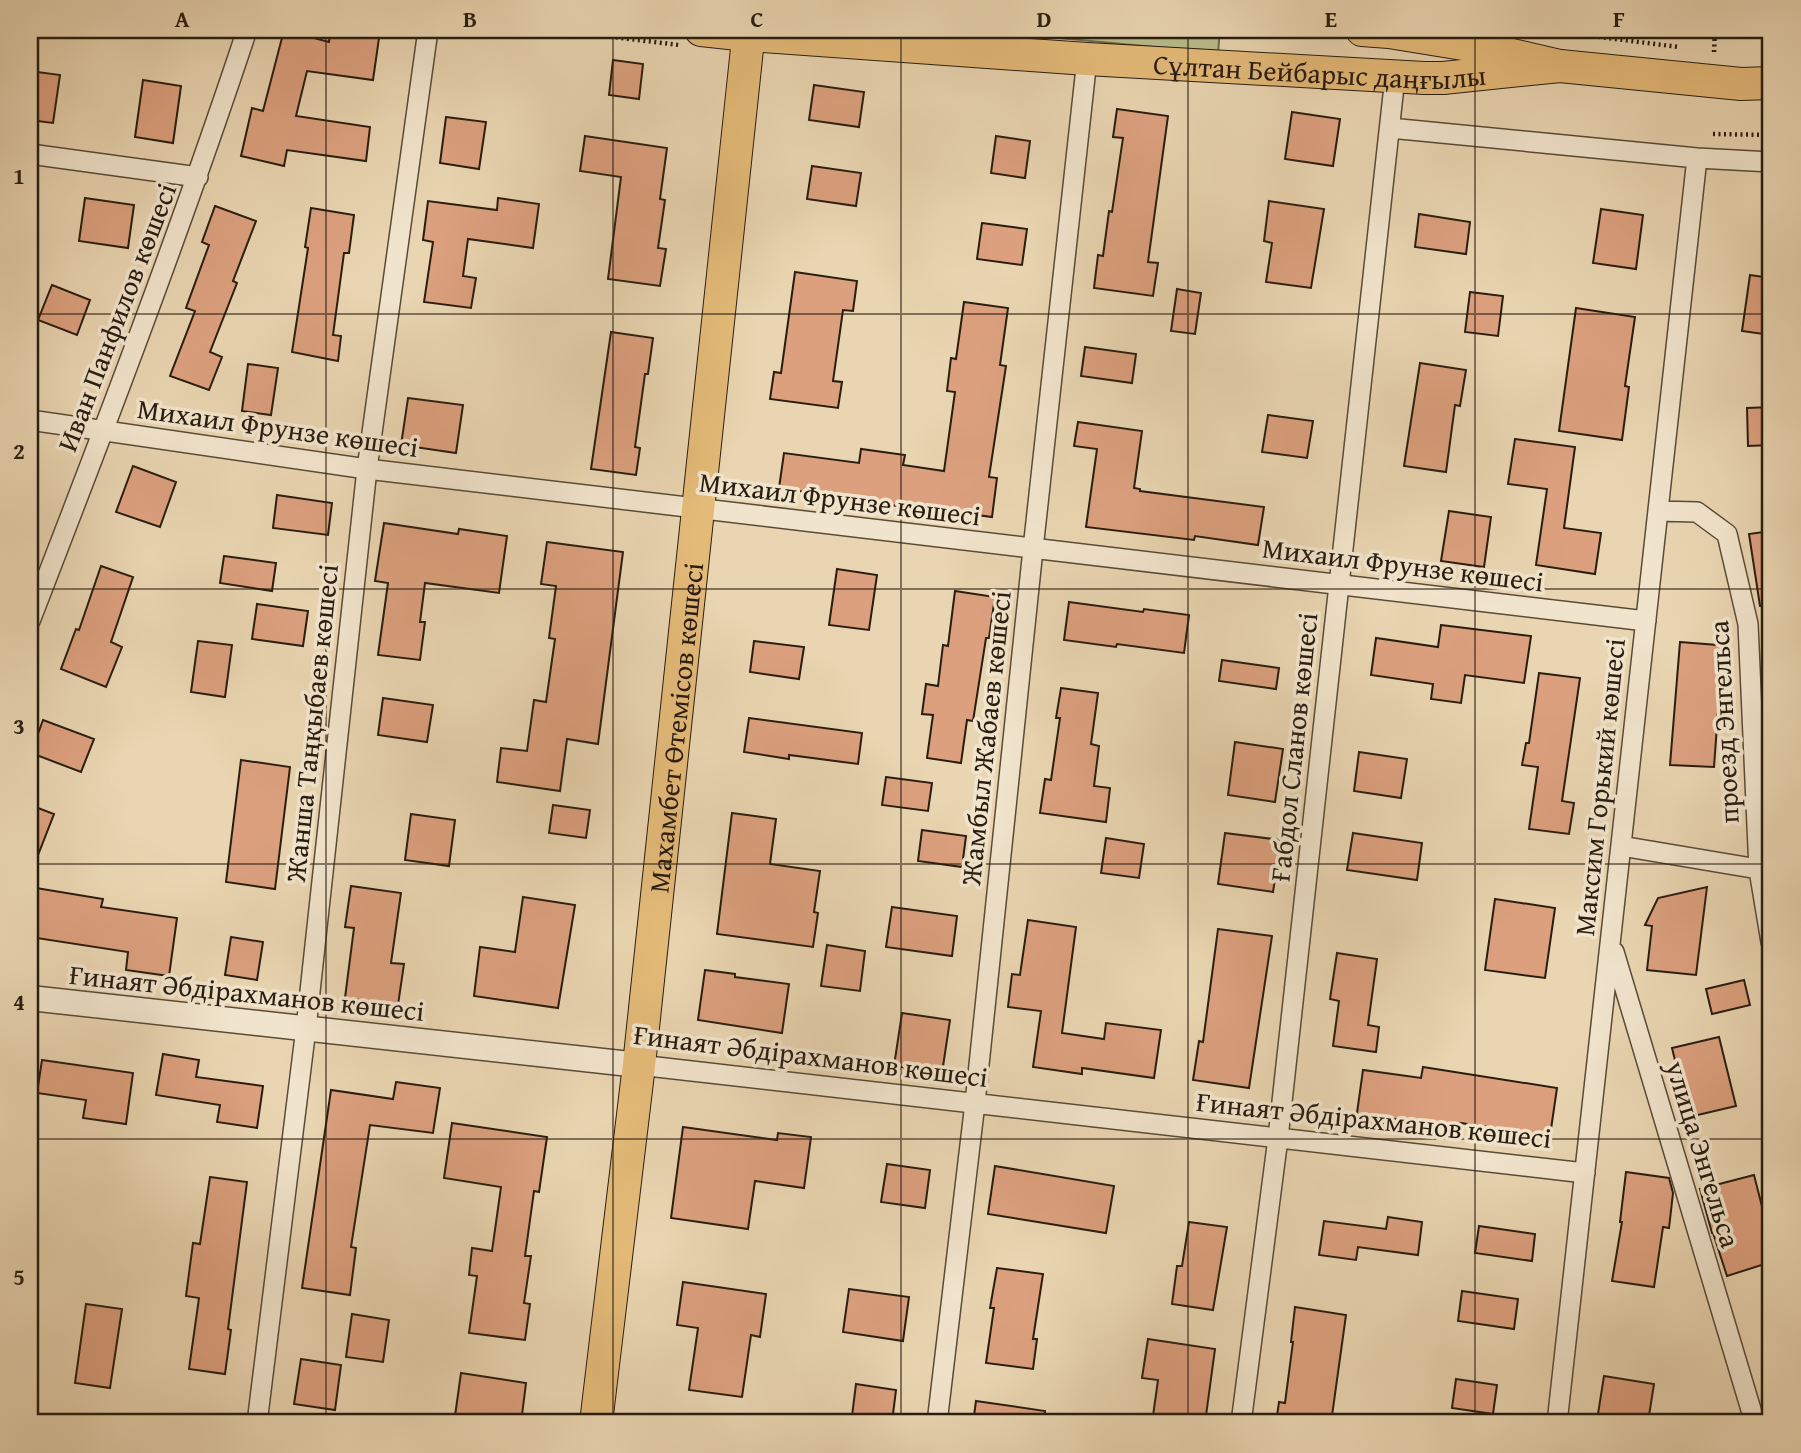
<svg xmlns="http://www.w3.org/2000/svg" width="1801" height="1453" font-family="'Gentium Book Plus',serif">
<style>
.green{fill:#b8bd8a;stroke:#706d4d;stroke-width:2}
.building{fill:#dca07e;stroke:#291d10;stroke-width:2}
.lines{fill:none;stroke-linecap:round;stroke-linejoin:round}
.minor-casing{stroke:#594b38;stroke-width:22}
.tertiary-casing{stroke:#594b38;stroke-width:27}
.primary-casing{stroke:#291d10;stroke-width:34}
.path{stroke:#291d10;stroke-width:4.5;stroke-dasharray:2 3.5;stroke-linecap:butt}
.minor{stroke:#f1e4cc;stroke-width:19}
.tertiary{stroke:#f1e4cc;stroke-width:24}
.primary{stroke:#e4ba78;stroke-width:32}
.grid{fill:none;stroke:#291d10;stroke-width:2;stroke-opacity:0.55}
.labels{text-anchor:middle;dominant-baseline:central;stroke-width:7;stroke-linejoin:round;paint-order:stroke}
.street-label{font-size:28px;fill:#291d10;stroke:#f1e4cc}
.neatline{fill:none;stroke:#291d10;stroke-width:2.5}
.grid-label{font-size:23px;text-anchor:middle;font-weight:bold;fill:#291d10}
</style>
<rect width="100%" height="100%" fill="#e9d5b1"/>
<filter id="stains"><feTurbulence type="fractalNoise" baseFrequency=".00286" numOctaves="4"/><feColorMatrix values="0 0 0 0 .2 0 0 0 0 .09 0 0 0 0 .02 0 0 0 .5 -.17"/></filter>
<radialGradient id="worn" r=".72"><stop offset=".6" stop-color="#630" stop-opacity="0"/><stop offset="1" stop-color="#630" stop-opacity=".3"/></radialGradient>
<!-- green -->
<path class="green" d="M975,30H1220L1218,53Z"/>
<!-- building -->
<path class="building" d="M284,30L329,42L330,32L379,38L373,80L307,71L296,116L370,127L366,161L287,150L284,166L241,156L252,108L263,111Z
M613,60L643,64L639,99L609,95Z
M30,71L60,75L53,123L30,120Z
M143,80L181,86L173,143L135,137Z
M814,85L864,92L859,127L809,120Z
M1117,109L1168,116L1148,262L1158,263L1153,296L1094,288L1098,255L1103,256L1109,211L1112,212L1123,138L1113,137Z
M1292,112L1340,119L1333,166L1285,159Z
M446,117L486,122L479,169L440,163Z
M585,136L667,148L660,199L665,200L658,248L666,249L660,286L608,279L621,177L580,171Z
M996,136L1030,141L1025,178L991,173Z
M812,166L861,173L856,206L807,199Z
M85,198L134,205L128,248L79,241Z
M498,198L539,204L533,248L468,239L463,276L476,278L471,308L424,302L433,242L423,240L428,201L497,210Z
M1269,201L1324,209L1311,288L1266,282L1272,243L1264,241Z
M215,206L256,221L233,281L237,283L210,352L222,357L209,390L170,376L195,311L186,308L209,245L202,242Z
M311,208L354,215L349,253H344L333,335L341,336L338,361L292,352L308,248L305,247Z
M1601,209L1643,215L1636,269L1593,263Z
M1419,214L1470,222L1466,254L1415,247Z
M982,223L1027,229L1022,265L977,259Z
M795,272L857,281L853,311L843,310L833,381L842,382L838,408L770,399L774,372L781,373Z
M1750,275L1771,278V335L1742,331Z
M52,285L90,300L77,335L38,320Z
M1177,289L1201,293L1195,334L1171,331Z
M1470,292L1503,296L1498,336L1465,332Z
M964,302L1008,308L1000,365L1006,366L989,477L997,478L992,517L898,504V506L779,488L784,453L859,463L861,449L905,455L903,465L944,471L955,392L947,391L951,358L956,359Z
M1576,308L1635,317L1625,386L1629,387L1622,440L1559,431Z
M611,332L653,338L648,374H645L635,447L640,448L636,475L591,469Z
M1085,347L1136,354L1132,383L1081,376Z
M1420,363L1466,370L1460,406L1455,405L1446,472L1404,466Z
M248,364L278,368L271,415L242,411Z
M408,398L463,405L456,453L401,445Z
M1771,407V445L1748,446L1747,408Z
M1268,415L1313,421L1307,458L1262,452Z
M1078,422L1142,431L1134,488L1140,489V491L1264,507L1258,545L1195,536L1194,540L1086,527L1097,449L1074,446Z
M1515,439L1575,447L1564,528L1601,533L1595,574L1536,565L1547,489L1508,484Z
M133,466L176,482L160,527L116,512Z
M277,495L332,503L328,535L273,528Z
M1449,511L1491,517L1484,567L1441,561Z
M384,523L458,534L459,529L507,536L499,593L425,583L420,622H425L420,660L378,655L388,583L375,581Z
M1771,531V605L1760,606L1749,534Z
M547,542L623,552L598,744L567,739L560,791L497,782L501,748L527,751L534,700L546,702L555,639L549,638L556,586L541,584Z
M224,556L276,563L272,591L220,583Z
M101,566L133,577L111,642L122,647L106,687L61,669L76,629L79,630Z
M837,569L877,575L869,630L829,625Z
M955,591L995,597L989,638H986L973,721L967,720L961,763L927,758L933,715L922,714L926,684L938,686L943,645L948,646Z
M1069,602L1143,612L1144,609L1189,615L1184,653L1117,644L1116,647L1064,640Z
M257,604L308,611L303,646L252,639Z
M1441,625L1531,636L1524,683L1465,675L1461,703L1431,699L1433,684L1371,675L1376,638L1438,647Z
M198,641L232,645L225,697L191,692Z
M754,641L804,647L799,679L750,672Z
M1680,642L1730,646L1726,698H1719L1714,767L1670,765Z
M1222,660L1279,668L1276,689L1219,681Z
M1539,673L1580,678L1562,801L1574,803L1569,834L1529,829L1538,767L1522,765L1526,743H1529Z
M1061,688L1098,693L1091,744L1099,746L1094,786L1110,788L1106,822L1040,813L1045,779L1051,780L1060,718H1056Z
M383,698L433,705L427,742L378,735Z
M749,718L862,733L858,764L789,755V759L744,752Z
M43,720L94,739L81,772L31,753Z
M1235,742L1283,749L1275,802L1228,795Z
M1359,752L1407,759L1401,798L1354,791Z
M241,760L290,767L275,889L226,882Z
M886,777L932,783L928,811L882,805Z
M30,805L54,814L31,873H30Z
M553,805L590,810L586,838L549,833Z
M732,813L776,819L770,864L820,871L814,912L818,913L813,947L717,934Z
M411,814L455,820L449,866L405,860Z
M922,830L966,836L962,867L918,861Z
M1225,833L1281,840L1273,892L1218,884Z
M1353,833L1422,843L1417,880L1347,870Z
M1106,838L1144,844L1139,878L1101,873Z
M351,886L401,893L391,963L404,964L398,1005L345,998L354,928L345,927Z
M30,887L103,899L101,907L177,918L169,976L126,970L128,952L30,937Z
M1707,887L1696,975L1647,970L1652,926L1645,925L1658,898Z
M523,897L575,905L558,1008L474,996L480,947L515,952Z
M1495,899L1555,908L1545,978L1485,970Z
M892,907L957,916L952,956L886,947Z
M1028,920L1076,927L1062,1033L1104,1039L1106,1023L1161,1030L1154,1078L1082,1068V1074L1033,1067L1041,1011L1008,1007L1012,974L1020,975Z
M1218,929L1272,936L1249,1088L1193,1080L1199,1041L1203,1042Z
M231,937L263,942L257,980L225,975Z
M827,945L865,951L860,991L821,986Z
M1337,953L1377,959L1368,1025L1379,1027L1376,1052L1333,1046L1339,1001L1330,999Z
M705,970L735,974V977L789,984L782,1033L698,1020Z
M1744,980L1750,1005L1712,1014L1706,989Z
M902,1013L950,1020L942,1073L894,1066Z
M1719,1037L1736,1106L1689,1117L1672,1048Z
M163,1054L199,1060L196,1077L263,1086L257,1128L217,1122L220,1105L156,1095Z
M42,1060L133,1073L126,1124L83,1118L86,1100L37,1093Z
M1423,1067L1557,1088L1550,1136L1460,1123L1459,1128L1394,1119V1125L1356,1120L1363,1070L1421,1078Z
M396,1082L440,1088L433,1133L370,1125L351,1247L356,1248L350,1295L302,1288L331,1090L393,1099Z
M452,1123L547,1137L539,1192L534,1191L525,1256H531L524,1303L530,1304L525,1340L469,1333L477,1276L469,1275L472,1248L492,1251L501,1187L444,1178Z
M683,1127L777,1140L778,1133L811,1137L804,1188L755,1181L748,1229L671,1218Z
M887,1164L930,1170L925,1208L881,1202Z
M995,1166L1114,1186L1106,1233L988,1214Z
M1626,1172L1669,1178L1673,1193L1669,1228L1663,1227L1654,1287L1612,1281L1622,1222H1620Z
M1754,1175L1771,1242V1262L1727,1276L1713,1233H1712L1700,1189Z
M210,1177L247,1182L228,1329L231,1330L225,1374L189,1369L199,1298L186,1296L193,1243L200,1244Z
M1388,1217L1422,1222L1418,1255L1358,1247L1356,1260L1319,1255L1324,1221L1386,1229Z
M1189,1222L1227,1227L1213,1310L1172,1304L1177,1266H1182Z
M1479,1226L1535,1234L1532,1261L1475,1253Z
M997,1268L1043,1274L1033,1339H1037L1033,1369L986,1363L994,1308H990Z
M683,1282L766,1294L760,1337L751,1335L742,1397L689,1390L698,1328L677,1325Z
M849,1289L909,1297L903,1341L843,1332Z
M1462,1291L1518,1299L1514,1329L1458,1321Z
M86,1304L122,1309L110,1388L75,1383Z
M1295,1307L1346,1315L1331,1423H1276L1279,1402L1285,1403L1293,1342H1291Z
M352,1314L389,1320L383,1362L346,1357Z
M1148,1339L1215,1349L1205,1423H1152L1158,1380L1142,1378Z
M301,1359L341,1365L335,1410L294,1404Z
M461,1373L526,1383L521,1423H454Z
M1604,1376L1654,1384L1648,1422L1598,1414Z
M1456,1379L1497,1385L1493,1414L1452,1408Z
M856,1384L896,1390L892,1422L852,1416Z
M976,1401L1045,1411V1423H973Z"/>
<g class="lines">
<!-- minor casing -->
<g class="minor-casing">
<path id="minor" d="M1390,128L1697,158L1771,162
M30,154L198,177
M30,420L367,469L1646,621
M1658,511L1697,512L1727,534L1748,624L1759,870L1771,942
M30,621C106,425 181,229 247,30
M1621,846L1770,871
M1614,952L1755,1423
M639,1065L1585,1173
M257,1423L306,1028L367,469L428,30
M937,1423L975,1103L1033,549L1087,59
M1241,1423L1278,1138L1395,77
M1557,1423L1697,158"/>
</g>
<!-- tertiary casing -->
<g class="tertiary-casing">
<path id="tertiary" d="M30,998L639,1065"/>
</g>
<!-- primary casing -->
<g class="primary-casing">
<g id="primary">
<path id="s1" d="M701,30L748,35L1087,59L1424,78H1443L1560,66"/>
<path d="M1362,30L1389,32L1469,45L1560,66L1741,84L1771,83"/>
<path id="s2" d="M596,1423L639,1065L749,30"/>
</g>
</g>
<!-- path -->
<path class="path" d="M556,30L679,45
M1544,30L1679,47
M1714,52L1715,30
M1713,134L1771,135"/>
<!-- minor -->
<use href="#minor" class="minor"/>
<!-- tertiary -->
<use href="#tertiary" class="tertiary"/>
<!-- primary -->
<use href="#primary" class="primary"/>
</g>
<!-- grid -->
<path class="grid" d="M326,30V1423M613,30V1423M901,30V1423M1188,30V1423M1475,30V1423M30,314H1771M30,589H1771M30,864H1771M30,1139H1771"/>
<g class="labels">
<!-- street labels -->
<g class="street-label">
<text stroke="none"><textPath href="#s1" startOffset="620">Сұлтан Бейбарыс даңғылы</textPath></text>
<text transform="translate(116 317) rotate(-69)">Иван Панфилов көшесі</text>
<text transform="translate(278 427) rotate(8)">Михаил Фрунзе көшесі</text>
<text transform="translate(840 498) rotate(7)">Михаил Фрунзе көшесі</text>
<text transform="translate(1403 564) rotate(7)">Михаил Фрунзе көшесі</text>
<text transform="translate(1723 722) rotate(-93)">проезд Энгельса</text>
<text transform="translate(311 723) rotate(-84)">Жанша Таңқыбаев көшесі</text>
<text stroke="none"><textPath href="#s2" startOffset="700">Махамбет Өтемісов көшесі</textPath></text>
<text transform="translate(985 738) rotate(-84)">Жамбыл Жабаев көшесі</text>
<text transform="translate(1293 747) rotate(-84)">Ғабдол Сланов көшесі</text>
<text transform="translate(1599 787) rotate(-84)">Максим Горький көшесі</text>
<text transform="translate(247 992) rotate(6)">Ғинаят Әбдірахманов көшесі</text>
<text transform="translate(811 1055) rotate(7)">Ғинаят Әбдірахманов көшесі</text>
<text transform="translate(1374 1119) rotate(6)">Ғинаят Әбдірахманов көшесі</text>
<text transform="translate(1704 1154) rotate(73)">улица Энгельса</text>
</g>
</g>
<!-- margin -->
<rect width="1801" height="1453" fill="none" stroke="#e9d5b1" stroke-width="77"/>
<rect x="38" y="38" width="1724" height="1376" class="neatline"/>
<g class="grid-label">
<text x="182" y="27">A</text>
<text x="470" y="27">B</text>
<text x="757" y="27">C</text>
<text x="1044" y="27">D</text>
<text x="1331" y="27">E</text>
<text x="1619" y="27">F</text>
<text x="19" y="184">1</text>
<text x="19" y="459">2</text>
<text x="19" y="734">3</text>
<text x="19" y="1010">4</text>
<text x="19" y="1285">5</text>
</g>
<rect width="100%" height="100%" filter="url(#stains)"/>
<rect width="100%" height="100%" fill="url(#worn)"/>
</svg>
